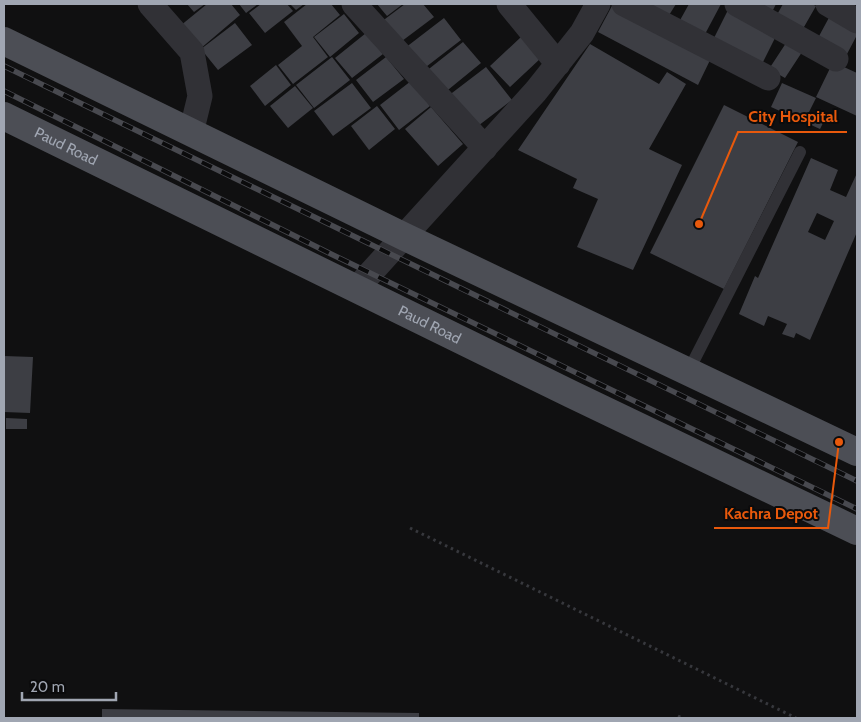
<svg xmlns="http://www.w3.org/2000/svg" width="861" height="722" font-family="Cabin,sans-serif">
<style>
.building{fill:#3d3e44;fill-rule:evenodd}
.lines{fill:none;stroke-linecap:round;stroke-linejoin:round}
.path{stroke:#37383d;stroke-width:3;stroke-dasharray:2.5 4;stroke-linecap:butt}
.service{stroke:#313136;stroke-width:12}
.minor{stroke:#313136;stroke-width:25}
.primary{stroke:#4c4e55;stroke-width:28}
.rail-casing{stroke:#48494f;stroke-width:5.5}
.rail{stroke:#0b0b0c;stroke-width:4;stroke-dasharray:11;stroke-linecap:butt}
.labels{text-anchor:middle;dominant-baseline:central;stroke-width:4;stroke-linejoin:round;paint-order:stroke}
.street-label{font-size:15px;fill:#a0a6b2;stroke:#0b0b0c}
.leader{fill:none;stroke:#e8590c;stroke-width:2}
.callout-dot{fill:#e8590c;stroke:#0b0b0c;stroke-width:2}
.callout-label{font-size:16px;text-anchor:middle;font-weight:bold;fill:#e8590c;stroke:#0b0b0c;stroke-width:4;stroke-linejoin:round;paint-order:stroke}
</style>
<rect width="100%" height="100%" fill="#101011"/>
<!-- building -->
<path class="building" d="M187,4H205L194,12Z
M207,4H231L240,15L200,49L180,26Z
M239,4H258L246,13Z
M261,4H287L293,11L265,33L249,13Z
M290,4H304L296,10Z
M307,4H331L340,15L313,37L328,57L293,84L278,65L302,46L284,22Z
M377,4H403L387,16Z
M405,4H423L434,17L398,44L381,22Z
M613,4L713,54L698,85L598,32Z
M638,4H676L666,20Z
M689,4H721L704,36L679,22Z
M754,4H776L771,14Z
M783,4H812L816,6L800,34L774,20Z
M729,8L778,32L761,66L712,42Z
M832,12L857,26V35L847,54L818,38Z
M344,14L359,33L330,57L314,37Z
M444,18L461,40L422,70L405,48Z
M235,23L252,45L218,70L201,49Z
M366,33L383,54L352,78L335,58Z
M521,37L541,58L510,87L490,66Z
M788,40L804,49L785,78L769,69Z
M463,42L481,63L443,94L425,72Z
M590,44L659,84L667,72L686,84L649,149L682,165L633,270L577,247L598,199L573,188L577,179L518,150Z
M332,57L350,80L314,108L296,85Z
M386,57L404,79L373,102L356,80Z
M833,62L857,73V116L816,97Z
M276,65L291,85L265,106L250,86Z
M486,67L512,100L474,129L448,96Z
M411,81L430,106L399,130L380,105Z
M352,83L371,108L333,136L314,111Z
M782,83L816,98L809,112L825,119L820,129L771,107Z
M295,86L313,108L288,128L270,106Z
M724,105L798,142L724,289L650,253Z
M377,106L395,129L369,150L351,126Z
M431,107L463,144L438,166L405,129Z
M811,158L838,170L830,190L846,197L857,173V232L810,340L796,333L794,338L782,334L787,324L768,316L764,326L739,314L755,276L758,278ZM817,213L834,221L825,240L808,232Z
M4,356L33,357L30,413L4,412Z
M6,418L27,419V429H6Z
M102,709L419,713V718H102Z"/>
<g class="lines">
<!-- path -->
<path class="path" d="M410,528L796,718
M678,716L682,718"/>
<!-- service -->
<path class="service" d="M688,372L800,152"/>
<!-- minor -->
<path class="minor" d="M150,4L192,52L200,96L191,133
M354,4L485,148
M509,4L558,64
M624,4L768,78
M737,4L836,59
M828,4L857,21
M356,289L536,91L582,33L598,4"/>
<!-- primary -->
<g class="primary">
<path d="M4,41L403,236L857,452"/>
<path id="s1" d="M4,116L571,394L857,531"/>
</g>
<!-- rail casing -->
<g class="rail-casing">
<path id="rail" d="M4,66L857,481
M4,91L331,254L857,509"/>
</g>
<!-- rail -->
<use href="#rail" class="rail"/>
</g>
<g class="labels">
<!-- street labels -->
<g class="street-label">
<text stroke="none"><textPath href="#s1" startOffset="69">Paud Road</textPath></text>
<text stroke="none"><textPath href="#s1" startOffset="474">Paud Road</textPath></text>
</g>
</g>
<!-- callouts -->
<path class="leader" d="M699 224L738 132H847M839 442L828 528H714"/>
<g class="callout-dot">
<circle cx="699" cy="224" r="5"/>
<circle cx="839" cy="442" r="5"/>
</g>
<g class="callout-label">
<text x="793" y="122">City Hospital</text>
<text x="771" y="519">Kachra Depot</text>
</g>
<!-- border -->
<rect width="861" height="722" fill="none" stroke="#a0a6b2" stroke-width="10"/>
<!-- scale -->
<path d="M22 692v8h94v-8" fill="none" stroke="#a0a6b2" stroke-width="2.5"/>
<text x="30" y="692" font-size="15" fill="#a0a6b2" stroke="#0b0b0c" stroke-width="4" paint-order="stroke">20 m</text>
</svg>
